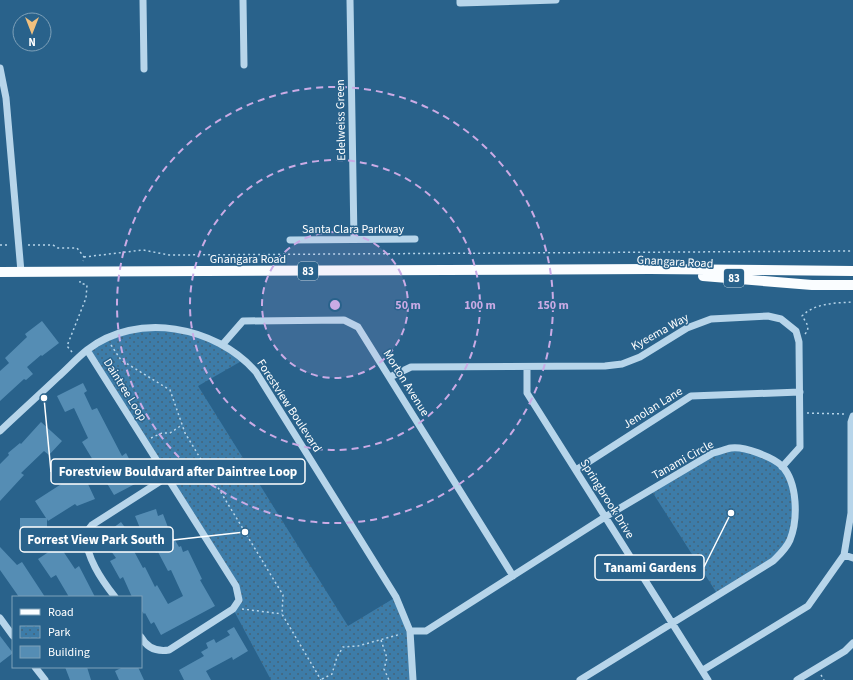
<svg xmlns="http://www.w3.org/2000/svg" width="853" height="680" font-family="'Source Sans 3',sans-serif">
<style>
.park{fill:url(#park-dots)}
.building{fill:#558db4}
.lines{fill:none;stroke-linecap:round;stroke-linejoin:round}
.path{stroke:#b7d5ea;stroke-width:1.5;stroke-dasharray:2 3;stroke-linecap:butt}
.minor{stroke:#b7d5ea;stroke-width:7}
.major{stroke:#fafdff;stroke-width:10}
.ring{fill:none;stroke:#caabe5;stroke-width:2;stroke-dasharray:7 5}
.labels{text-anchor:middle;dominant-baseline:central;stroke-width:3;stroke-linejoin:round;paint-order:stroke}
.shield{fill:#29628b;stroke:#bfd0dc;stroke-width:1}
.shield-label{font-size:11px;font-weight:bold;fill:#fff}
.street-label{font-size:12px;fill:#fff;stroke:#29628b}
.centre{fill:#caabe5;stroke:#29628b;stroke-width:2}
.ring-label{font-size:12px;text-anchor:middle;font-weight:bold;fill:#caabe5;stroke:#29628b;stroke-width:3;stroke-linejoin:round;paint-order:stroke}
.leader{fill:none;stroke:#fff;stroke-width:1.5}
.callout-dot{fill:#fff;stroke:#29628b;stroke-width:1.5}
.callout{fill:#29628b;stroke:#fff;stroke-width:1.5}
.callout-label{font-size:13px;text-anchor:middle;font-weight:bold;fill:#fff}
</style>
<defs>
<pattern id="park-dots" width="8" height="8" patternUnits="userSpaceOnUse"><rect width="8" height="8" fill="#3d7ca8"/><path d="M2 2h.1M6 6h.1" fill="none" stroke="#44647a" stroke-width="1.8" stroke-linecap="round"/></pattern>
</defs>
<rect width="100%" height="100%" fill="#29628b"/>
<!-- park -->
<path class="park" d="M129,330H184L245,359L198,386L348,626L396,597L410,631L413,680H271L233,609L239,600L236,586L87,350Z
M732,448L749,450L782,467L790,481L794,523L783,551L718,595L651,490L713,453Z"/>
<!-- building -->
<path class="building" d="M42,321L59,343L42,356L41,355L27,367L33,374L26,380L24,379L0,401V371L9,363L5,358L27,337L25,334Z
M83,383L87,391L84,393L92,410L97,408L122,456L126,453L135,470L129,474L135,484L114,495L82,442L88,438L74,408L65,412L57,396Z
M41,422L62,441L49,455L44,451L21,473L24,475L0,501V464L9,455L8,453L20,443L21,444Z
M91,468L101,477L88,484L95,499L77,506L75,504L48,521L47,519V537L20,536V518H46L35,501L66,481L65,479Z
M156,509L158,516L163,514L169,530L179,547L181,546L183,552L188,550L202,579L200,580L215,606L161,635L154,622L151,624L145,613L144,614L141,610V597H132L123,577L120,579L110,561L116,558L101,537L121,522L132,537L128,540L143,568L145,567L155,587L157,585L168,604L183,596L171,570L168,571L158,552L156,553L144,532L142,533L135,516Z
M59,545L75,569L79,566L95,597H69L56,575L51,578L38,559Z
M0,547L17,565L22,562L45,597H19L0,570Z
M234,627L248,651L233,660L232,657L206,671L211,680H184L179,670L204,656L201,652L208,648L206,643L214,639L216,643L230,635L227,631Z
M0,636L13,653L0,663Z
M65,667H87L91,680H70Z
M123,667H138L144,680H119L115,671Z"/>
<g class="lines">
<!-- path -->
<path class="path" d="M0,245H10
M28,245H53L58,248H77L84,257L83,261
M84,257L143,250L169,255L853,251
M805,334C811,328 806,322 802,316C815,303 835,303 853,302
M111,345L121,360L170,390L185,433L283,595L282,614L321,680
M72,352L67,346L86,298L87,285L80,283V281
M807,413L845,414
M151,438L162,433H170L182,425
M242,609L282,614
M381,640L387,658L384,669L389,680
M821,675L824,680
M322,679L332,674L337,657L343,647L358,646L401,634"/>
<!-- minor -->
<path class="minor" d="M143,0L144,69
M243,0L244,65
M350,0L354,239
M460,0V3L556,0
M0,68L6,98L21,272
M290,240L415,239
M223,344L243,321L344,320L358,327L513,576
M87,350L236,586L239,600L233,609L169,650C156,652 147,648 141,637
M527,367V393L708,680
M390,377L411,367L605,366L622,364L640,357L687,328L711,319L768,316L781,319L796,331L799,342L800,447L782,467
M0,431C19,413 39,395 58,377C68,368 77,358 87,350C137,311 216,326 256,372L396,597L410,631L413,680
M576,470L691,396L800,392
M844,555L853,558
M115,597C100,578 87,558 85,534L92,525L167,477
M0,618L13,636
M410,631H426L605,517L713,453C719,452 725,449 731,448C744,446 773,457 782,466C798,483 798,520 790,540C786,549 779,555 773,561L580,680
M35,667L45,680
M703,670L808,606L844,555L851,513V422L853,416
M797,680L845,651L853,643"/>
<!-- major -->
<path class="major" d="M0,272L650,269L853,271
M703,276L812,285H853"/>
</g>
<!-- distance rings -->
<circle cx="335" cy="305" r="73" fill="#caabe5" fill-opacity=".12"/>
<g class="ring">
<circle cx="335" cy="305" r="73"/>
<circle cx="335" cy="305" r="145"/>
<circle cx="335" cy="305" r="218"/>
</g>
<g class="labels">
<!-- shield labels -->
<g class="shield">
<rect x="298" y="262" width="20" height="18" rx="3"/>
<rect x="724" y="269" width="20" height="18" rx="3"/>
</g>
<g class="shield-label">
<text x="308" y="271">83</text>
<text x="734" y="278">83</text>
</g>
<!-- street labels -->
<g class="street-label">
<text transform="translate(341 120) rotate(-91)">Edelweiss Green</text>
<text x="353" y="229">Santa Clara Parkway</text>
<text x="248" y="259">Gnangara Road</text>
<text transform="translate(675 262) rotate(3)">Gnangara Road</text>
<text transform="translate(660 332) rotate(-29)">Kyeema Way</text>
<text transform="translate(406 383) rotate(58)">Morton Avenue</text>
<text transform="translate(125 390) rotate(58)">Daintree Loop</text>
<text transform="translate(289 406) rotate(57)">Forestview Boulevard</text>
<text transform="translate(653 408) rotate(-32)">Jenolan Lane</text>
<text transform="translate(683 460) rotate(-29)">Tanami Circle</text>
<text transform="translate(607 499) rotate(58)">Springbrook Drive</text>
</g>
</g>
<circle cx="335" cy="305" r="6" class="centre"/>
<g class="ring-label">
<text x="408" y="309">50 m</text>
<text x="480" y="309">100 m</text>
<text x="553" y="309">150 m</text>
</g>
<!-- callouts -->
<path class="leader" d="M44 398L51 472M245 532L173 540M731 513L704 567"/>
<g class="callout-dot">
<circle cx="44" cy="398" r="4"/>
<circle cx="245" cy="532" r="4"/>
<circle cx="731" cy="513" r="4"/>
</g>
<g class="callout">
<rect x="51" y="459" width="254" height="25" rx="4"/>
<rect x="20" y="527" width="153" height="25" rx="4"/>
<rect x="595" y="555" width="109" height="25" rx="4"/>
</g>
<g class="callout-label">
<text x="178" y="476">Forestview Bouldvard after Daintree Loop</text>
<text x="96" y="544">Forrest View Park South</text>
<text x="650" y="572">Tanami Gardens</text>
</g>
<!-- legend -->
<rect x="12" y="596" width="130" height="72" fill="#29628b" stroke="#7fa1b9"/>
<rect x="20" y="609" width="20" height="6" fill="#fafdff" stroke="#7fa1b9"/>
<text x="48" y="616" font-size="12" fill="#ffffff">Road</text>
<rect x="20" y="626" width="20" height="12" fill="url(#park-dots)" stroke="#7fa1b9"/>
<text x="48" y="636" font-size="12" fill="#ffffff">Park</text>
<rect x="20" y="646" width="20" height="12" fill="#558db4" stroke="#7fa1b9"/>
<text x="48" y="656" font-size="12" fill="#ffffff">Building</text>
<!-- north arrow -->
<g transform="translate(32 32) rotate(180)"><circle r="19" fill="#29628b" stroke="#7fa1b9"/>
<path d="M0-3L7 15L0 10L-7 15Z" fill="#f1c07e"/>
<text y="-6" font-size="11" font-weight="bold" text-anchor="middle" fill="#ffffff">N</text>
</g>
</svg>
